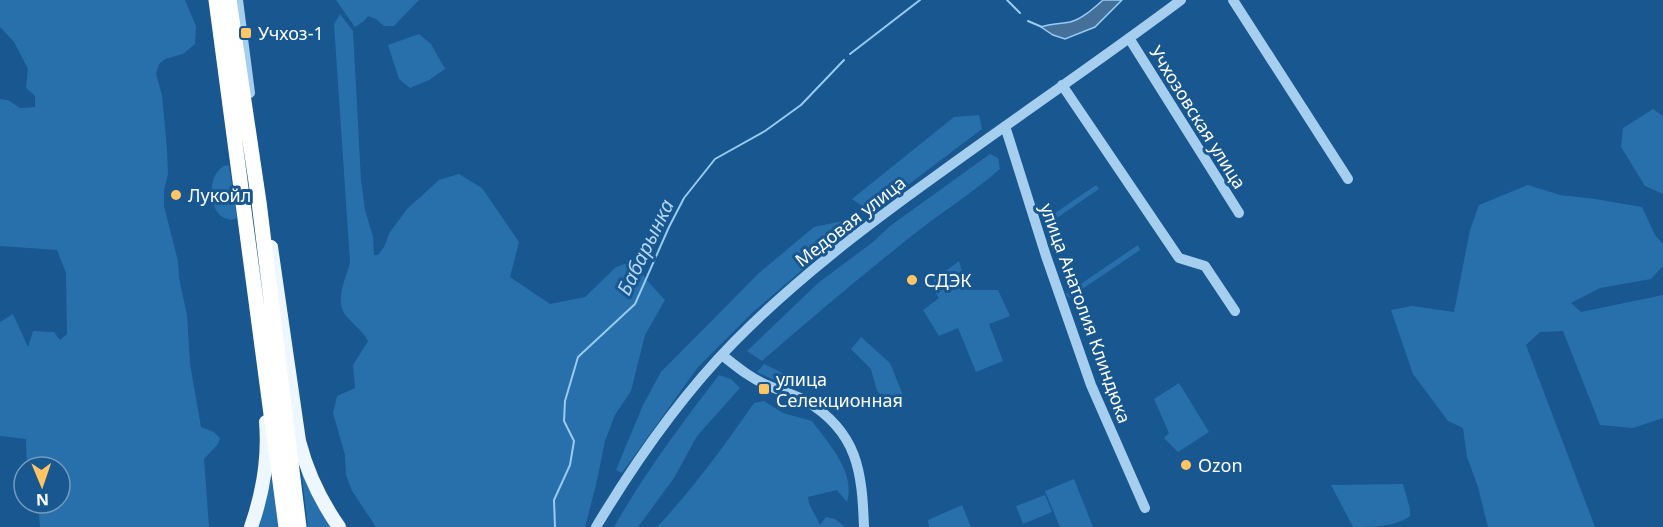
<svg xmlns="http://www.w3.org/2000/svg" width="1663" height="527" font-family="'Noto Sans',sans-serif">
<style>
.green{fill:#2870ac}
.water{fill:#447099;stroke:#98caf2;stroke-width:1.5}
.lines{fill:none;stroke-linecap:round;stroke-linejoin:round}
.stream{stroke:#98caf2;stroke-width:2}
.minor{stroke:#a6ceef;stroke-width:10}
.major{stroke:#eef6ff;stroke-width:14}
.highway{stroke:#fff;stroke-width:15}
.poi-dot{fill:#ffc464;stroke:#185790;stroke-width:2}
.labels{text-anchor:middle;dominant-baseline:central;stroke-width:6;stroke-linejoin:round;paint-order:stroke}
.poi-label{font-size:18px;fill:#fff;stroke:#185790;text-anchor:start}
.street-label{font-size:18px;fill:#fff;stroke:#185790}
.water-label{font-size:20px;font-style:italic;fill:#b2d7f6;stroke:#185790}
</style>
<rect width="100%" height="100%" fill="#185790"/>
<!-- green -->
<path class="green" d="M0,0H185L196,26L195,44L183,54L165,59L159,64L156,74L162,95L167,149L168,174L164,190V206L178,261L179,278L187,315L190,364L201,427L214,432L220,438L218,444L204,459L209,527H40L39,514L27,503H60V467H27L26,439L0,436V322L13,314L28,347L33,331L54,332L60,340L67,334L66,273L57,250L0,246V99L8,100L20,108L35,107V96L26,88L28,69L14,42L0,27Z
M336,0H419L394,26H384L376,19L368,16L364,21L355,27Z
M340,14L353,31L361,180L365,210L373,237L374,255H378L384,247L390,232L407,209L439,180L459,174L482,188L519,242L510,277L550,304L585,297L616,267L636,260L645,278L665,300L645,335L631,391L615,415L605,441L596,485L585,527H376L352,491L346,475L345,455L333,413L337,396L355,388L353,365L368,341C362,329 347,320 343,311C336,295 347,277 350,262L334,24Z
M419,34L431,44L445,69L429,80L410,88L399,79L388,45Z
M1653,109L1663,116V194L1645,186L1621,147L1623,128Z
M979,115L982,129L892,197L865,208L852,199L954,117Z
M990,154L998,158L1000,169C971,194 939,214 909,238C859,278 810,319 762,361L747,351L818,283L873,242L890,226Z
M226,165L229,166L237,218L231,220C226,219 221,217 218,213C208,200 209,172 226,165Z
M1096,185L1099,189L1048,224L1045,220Z
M1528,185L1560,195L1595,199L1642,207L1655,235L1663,244V266L1651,279L1600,288L1571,303L1581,312L1663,295V418L1633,428L1600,425L1563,331L1540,332L1526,345L1595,527H1488L1478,487L1467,457L1463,428L1448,421L1413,374L1391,310L1412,306L1454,312L1470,230L1479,205Z
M843,221L844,234L753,312L698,367L622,473L616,470L643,405L661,372L759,273L814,227Z
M1138,245L1140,250L1069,298L1066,294Z
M959,261L967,290H998L1010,316L989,324L1003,361L976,372L958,328L939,336L923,310L939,298L933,289L934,280Z
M861,337L890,363L905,400L892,405L877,391L871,369L851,349Z
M764,364L793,378L785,385L757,372Z
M719,375L731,379L740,388L697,436L674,478L638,527H614C644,474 682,423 719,375Z
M1179,383L1209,432L1178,452L1164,438L1169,433L1154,399Z
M764,401L783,413L812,421C828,443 856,472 847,502L837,490L808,497C809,508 816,515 820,525L826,517L835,519L845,527H657C693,489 724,446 754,403Z
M301,469L302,470L333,527H308Z
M272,479L280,527H256L270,482Z
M1074,479L1093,527H1060L1045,491Z
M1403,484L1410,509V516C1395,527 1373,527 1353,527L1331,485Z
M1045,495L1052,512L1023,524L1016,506Z
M962,505L971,527H929L928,520Z"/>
<!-- water -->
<path class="water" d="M1103,0H1122L1095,27L1065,39L1053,35L1041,27C1051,23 1060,24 1070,22C1082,19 1094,8 1103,0Z"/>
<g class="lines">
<!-- stream -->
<path class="stream" d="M1007,0L1020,13
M1028,21L1042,27
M850,54L920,0
M555,527L554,500L570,465L574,441L564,421L565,401L578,357L635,304L669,227L684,198L715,159L765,131L801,105L844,60"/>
<!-- minor -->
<path class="minor" d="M238,0L250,93
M1233,0L1348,179
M1129,38L1239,213
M1062,85L1179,258L1205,266L1235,311
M1005,126L1046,256L1091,385L1145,508
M722,355C736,366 750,378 767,385C780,391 794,394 806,401C858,432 862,472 864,527
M596,527C635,462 681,396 734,342C796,279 866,226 937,175C1018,116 1101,60 1181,0"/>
<!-- major -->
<path class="major" d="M271,247L299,441C307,472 320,500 339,527
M251,527C263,493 269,458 266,422"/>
<!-- highway -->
<path class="highway" d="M216,0L286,527
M229,0L259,202L299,527"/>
</g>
<!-- markers -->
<g class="poi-dot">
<rect x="240" y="27" width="12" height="12" rx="3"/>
<circle cx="176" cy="195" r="6"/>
<circle cx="912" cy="280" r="6"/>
<rect x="758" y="383" width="12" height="12" rx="3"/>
<circle cx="1186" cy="465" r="6"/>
</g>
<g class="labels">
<!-- poi labels -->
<g class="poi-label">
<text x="258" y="33">Учхоз-1</text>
<text x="188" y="195">Лукойл</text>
<text x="924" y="280">СДЭК</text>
<text x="776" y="379">улица<tspan x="776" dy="21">Селекционная</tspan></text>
<text x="1198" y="465">Ozon</text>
</g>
<!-- street labels -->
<g class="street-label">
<text transform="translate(1198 117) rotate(58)">Учхозовская улица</text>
<text transform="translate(850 221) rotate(-38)">Медовая улица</text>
<text transform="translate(1086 313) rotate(70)">улица Анатолия Клиндюка</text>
</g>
<!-- water labels -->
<g class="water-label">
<text transform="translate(645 247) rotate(-64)">Бабарынка</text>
</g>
</g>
<!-- north arrow -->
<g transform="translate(42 485) rotate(178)"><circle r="28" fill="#185790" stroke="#749abc" stroke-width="1.5"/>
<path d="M0-4.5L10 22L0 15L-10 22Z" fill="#ffc464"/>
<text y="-9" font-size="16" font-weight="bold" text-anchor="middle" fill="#ffffff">N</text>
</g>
</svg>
